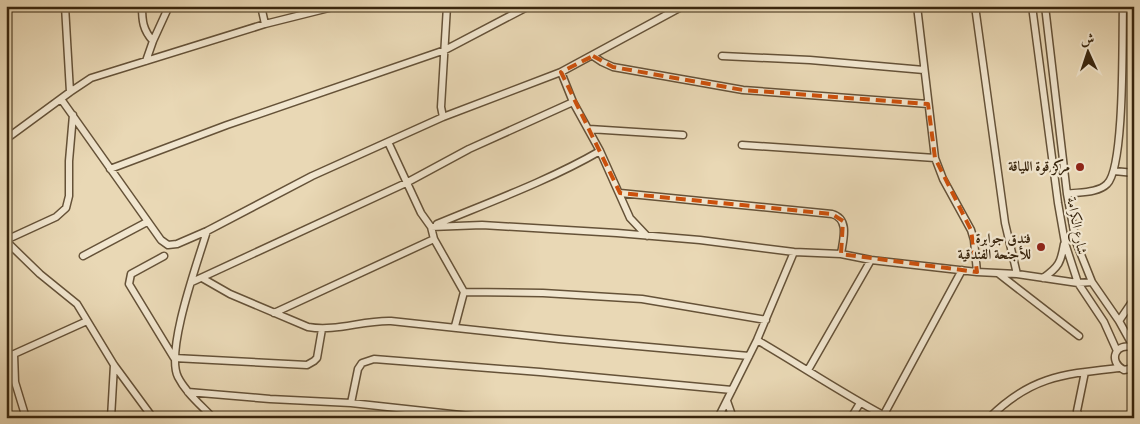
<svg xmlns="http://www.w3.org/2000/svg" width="1140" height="424" font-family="Vollkorn,Amiri,serif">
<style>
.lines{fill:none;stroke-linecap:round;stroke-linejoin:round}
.minor-casing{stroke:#655238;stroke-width:9}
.minor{stroke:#f1e6cf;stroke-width:6}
.marked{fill:none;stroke:#ce510c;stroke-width:4;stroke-dasharray:10 6;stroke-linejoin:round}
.poi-dot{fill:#8f2418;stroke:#f1e6cf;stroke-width:2}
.labels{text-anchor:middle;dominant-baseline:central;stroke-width:4.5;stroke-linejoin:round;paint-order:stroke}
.poi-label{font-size:14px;font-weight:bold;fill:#39260e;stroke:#f1e6cf;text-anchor:end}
.street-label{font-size:14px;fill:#39260e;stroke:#f1e6cf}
</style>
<rect width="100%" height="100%" fill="#e9d8b5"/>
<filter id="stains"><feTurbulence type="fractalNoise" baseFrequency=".004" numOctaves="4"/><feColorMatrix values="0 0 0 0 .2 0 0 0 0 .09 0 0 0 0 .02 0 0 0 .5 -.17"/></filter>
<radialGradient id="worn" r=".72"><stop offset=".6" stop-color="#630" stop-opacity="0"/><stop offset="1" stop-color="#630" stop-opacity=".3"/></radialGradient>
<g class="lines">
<!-- minor casing -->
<g class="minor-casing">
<path id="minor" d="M65,6L70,92
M142,6C142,21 143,30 153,41
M261,6L265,24
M917,6L935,158L943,179L971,230L974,240L977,272
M975,6L1005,223L1017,274
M1032,6L1058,203L1065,243L1078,283L1104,322L1117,351
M1045,6L1067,194L1076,242L1092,282L1119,321L1134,348
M593,56L602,62L613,67L743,90L928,104
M722,56L810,60L924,70
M146,61L153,41L169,6
M61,99L161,240L168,245L177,244L207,231L312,176L443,117L441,107L447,6
M443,117L561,72
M6,125L8,138
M589,129L683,135
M6,139L70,92L91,78L265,24L337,6
M388,142L421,213L431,227L434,239L464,292L455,326
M742,145L935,158
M110,169L227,125L445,50L529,6
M1114,171L1134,173
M620,193L832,214C850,219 843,240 841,254
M1067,194C1079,192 1098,193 1107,184C1125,167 1122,37 1123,6
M437,224C490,202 550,180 600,151
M431,227L482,225L617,233L700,240L794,252L841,254L871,260L977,272L1017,274L1078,283L1092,282
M207,231C198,261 165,351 178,377C186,393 201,405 213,418
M647,236L630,218L600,151L573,102L561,72L683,6
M6,240L56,217L66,208L69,196V161L73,115
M6,241L40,274L77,304L114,365L153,418
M83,256L147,222
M164,256L131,274L129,284L174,358L307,365L314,361L317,358L322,329
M999,274L1079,336
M202,278L230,294L308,327C336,332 363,320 391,321L559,339L749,356
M1043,278C1059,267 1061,262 1064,244
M192,282L406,183L469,149L573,102
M464,292L543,293L642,299L766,320
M274,313L434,239
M1119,321L1134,299
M757,340C800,365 840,392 883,415
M1134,348C1116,341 1107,361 1124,370L1134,368
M14,354L15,382L26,418
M6,355L14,354L87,321
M808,370L871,260
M188,392L270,399L351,403L488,418
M727,401L733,418
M351,403L358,369L362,363L374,359L540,372L732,390
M1079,416L1077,411L1085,372
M111,418L114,365
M718,418L757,340L794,252
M851,418L860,403
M882,418L962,270
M989,418C1031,376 1064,374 1119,368"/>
</g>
<!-- minor -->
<use href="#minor" class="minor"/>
</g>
<!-- marked area -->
<path class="marked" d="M593,56L613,67L743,90L928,104L935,158L971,230L977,272L841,254L843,221L832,214L620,193L561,72Z"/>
<!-- markers -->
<g class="poi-dot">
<circle cx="1080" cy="167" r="5"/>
<circle cx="1041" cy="247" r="5"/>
</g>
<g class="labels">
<!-- poi labels -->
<g class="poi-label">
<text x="1070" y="167">مركز قوة اللياقة</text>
<text x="1031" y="239">فندق جوابرة<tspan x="1031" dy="16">للأجنحة الفندقية</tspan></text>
</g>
<!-- street labels -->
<g class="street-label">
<text transform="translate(1076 226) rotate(79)">شارع الكرامة</text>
</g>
</g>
<!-- margin -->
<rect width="1140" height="424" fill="none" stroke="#e9d8b5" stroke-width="25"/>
<rect x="8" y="8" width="1125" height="409" fill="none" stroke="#39260e" stroke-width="2.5"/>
<rect x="12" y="12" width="1115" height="399" fill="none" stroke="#39260e"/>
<!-- north arrow -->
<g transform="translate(1088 52) rotate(357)" stroke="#f1e6cf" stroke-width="4" paint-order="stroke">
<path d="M0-4L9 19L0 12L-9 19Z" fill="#39260e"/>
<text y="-8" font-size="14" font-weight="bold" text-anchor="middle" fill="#39260e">ش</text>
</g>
<rect width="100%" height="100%" filter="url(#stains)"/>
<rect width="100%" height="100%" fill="url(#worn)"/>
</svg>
